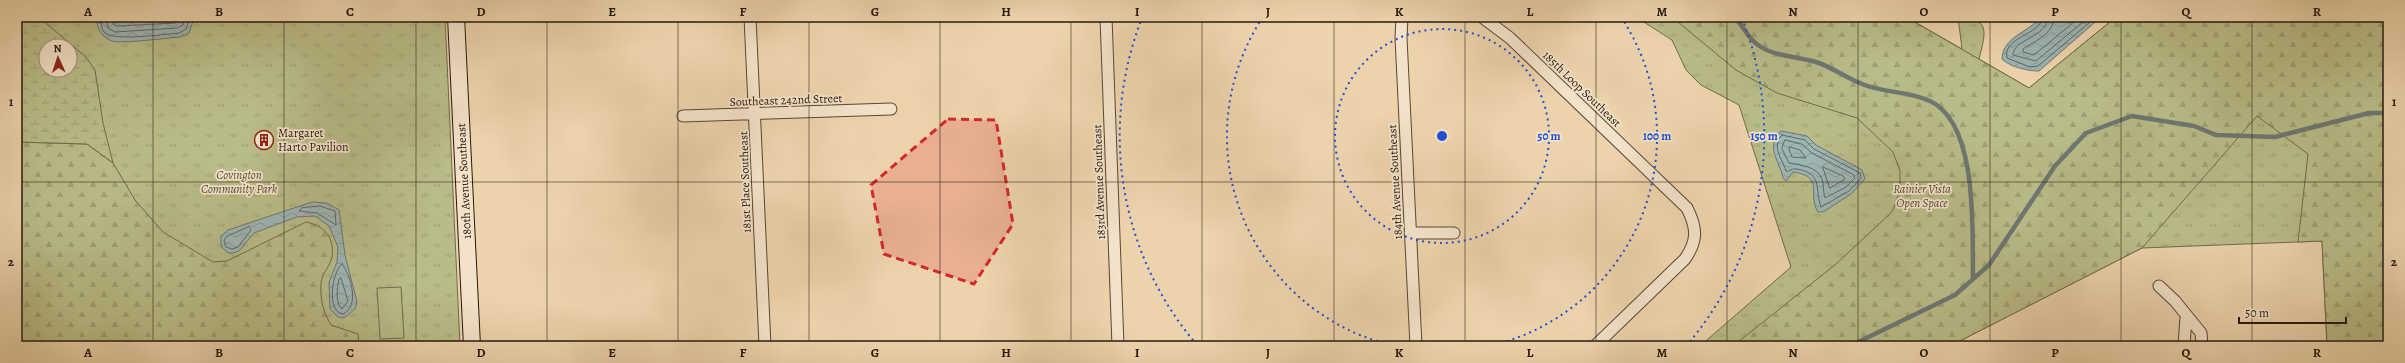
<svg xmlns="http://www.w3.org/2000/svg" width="2405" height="363" font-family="Alegreya,serif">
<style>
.grass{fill:url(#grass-tufts);stroke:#6e6b4b;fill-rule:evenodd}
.forest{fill:url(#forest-firs);stroke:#6e6b4b}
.wetland{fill:url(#wetland-marsh);stroke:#6e6b4b;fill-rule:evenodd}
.pitch{fill:#b9bc88;stroke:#6e6b4b}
.water{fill:url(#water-waves);stroke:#6d7772}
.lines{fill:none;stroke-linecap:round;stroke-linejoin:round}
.shore{stroke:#606861;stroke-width:1}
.stream{stroke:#6d7772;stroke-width:4.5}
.street-casing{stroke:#564836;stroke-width:13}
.secondary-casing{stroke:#241a0e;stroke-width:18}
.street{stroke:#f3e2c9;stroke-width:11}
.secondary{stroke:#f3e2c9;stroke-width:16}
.marked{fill:#d62828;fill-opacity:0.2;stroke:#d62828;stroke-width:3;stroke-dasharray:8 5;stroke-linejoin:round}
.grid{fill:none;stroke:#241a0e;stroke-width:1;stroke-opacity:0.55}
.ring{fill:none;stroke:#1d4ed8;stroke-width:2;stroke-dasharray:2 4}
.labels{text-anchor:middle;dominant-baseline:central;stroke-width:3.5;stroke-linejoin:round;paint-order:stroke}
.street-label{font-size:12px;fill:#241a0e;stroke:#f3e2c9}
.poi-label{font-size:12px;fill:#241a0e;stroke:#f3e2c9;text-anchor:start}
.park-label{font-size:12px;font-style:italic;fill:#514b33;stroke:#f3e2c9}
.centre{fill:#1d4ed8;stroke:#f3e2c9;stroke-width:2}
.ring-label{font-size:12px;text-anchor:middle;font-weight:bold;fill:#1d4ed8;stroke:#f3e2c9;stroke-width:3.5;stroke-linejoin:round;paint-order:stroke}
.neatline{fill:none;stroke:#241a0e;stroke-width:1.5}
.grid-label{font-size:13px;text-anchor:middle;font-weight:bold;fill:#241a0e}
</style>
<defs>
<pattern id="grass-tufts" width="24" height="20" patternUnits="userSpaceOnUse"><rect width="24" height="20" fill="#b9bc88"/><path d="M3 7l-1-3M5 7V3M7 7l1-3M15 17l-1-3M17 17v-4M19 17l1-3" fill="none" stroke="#9fa174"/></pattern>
<pattern id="forest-firs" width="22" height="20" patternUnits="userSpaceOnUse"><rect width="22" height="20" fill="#b9bc88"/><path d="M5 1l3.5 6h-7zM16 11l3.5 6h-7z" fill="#9fa174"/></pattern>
<pattern id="wetland-marsh" width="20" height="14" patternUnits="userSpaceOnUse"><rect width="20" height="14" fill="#b9bc88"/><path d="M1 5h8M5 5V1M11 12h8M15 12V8" fill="none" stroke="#9fa174"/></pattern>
<pattern id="water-waves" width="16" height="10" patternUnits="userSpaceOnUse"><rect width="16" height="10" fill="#9db5b4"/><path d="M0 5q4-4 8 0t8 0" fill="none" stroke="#879b9a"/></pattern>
</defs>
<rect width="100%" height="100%" fill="#edd3ac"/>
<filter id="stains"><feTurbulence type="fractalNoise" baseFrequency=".005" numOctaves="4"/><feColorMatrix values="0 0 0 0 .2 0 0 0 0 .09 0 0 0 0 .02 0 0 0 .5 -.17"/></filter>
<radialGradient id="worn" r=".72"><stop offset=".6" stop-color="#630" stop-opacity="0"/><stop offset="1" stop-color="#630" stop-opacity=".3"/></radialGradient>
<!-- grass -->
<path class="grass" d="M17,17H445L460,346H17ZM46,46H70V70H46Z
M1636,17H1906L1962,49L1958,17C1992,17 1985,35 1979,59L2029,88L2116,17H2388V346H2327L2322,241L2142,248L1950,346H1700L1791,267L1739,105L1701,85L1686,70L1672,40Z"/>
<!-- forest -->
<path class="forest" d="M1672,17H1906L2029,88L2116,17H2388V346H2327L2322,241L2298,242L2308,154L2257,116L2142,248L1950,346H1733L1836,264L1892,212L1900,191V171L1893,152L1857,118L1777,93L1736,70Z
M17,142L87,144L113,163L135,200L163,232L213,262L227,261L306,222C324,225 335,238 332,257C330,266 322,274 321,283C320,300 323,311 331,325L358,334L359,346H17Z"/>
<!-- wetland -->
<path class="wetland" d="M17,17L41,19L86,57L95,70L103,123L113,163L87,144L17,142ZM46,46H70V70H46Z"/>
<!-- pitch -->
<path class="pitch" d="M401,287L404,338L380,339L377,288Z"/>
<!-- water -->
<path class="water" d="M97,17H194V18L189,33L180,37C168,38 120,44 112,41C101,37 96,28 97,17Z
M2040,17H2101L2039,71C2028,71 2010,67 2002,59C2003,36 2029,33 2040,17Z
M1781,131L1807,136L1816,145L1862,170L1865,179L1851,194L1823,212H1818C1807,195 1825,176 1793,172L1786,181L1783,178C1779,159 1765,148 1781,131Z
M312,202L327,203L339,210L345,255L357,302L355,309L344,318L338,317L330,309L329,282L337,262L338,247L329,226L315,216L297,217L254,233L239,251L233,253H228L221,246V236L228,230Z"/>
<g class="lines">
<!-- shore -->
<path class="shore" d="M101,17C101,22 101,28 104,32C113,42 165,34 179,33L186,29L190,17
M106,17L108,28L115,32L177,28L183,25L185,17
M112,17L113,24L117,26L176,23L179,17
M2043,17C2041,35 2002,37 2007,58L2030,67L2038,66L2096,17
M2048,17C2047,38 2013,39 2013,55L2036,61L2089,17
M2054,17C2054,34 2035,41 2023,49V52L2034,55L2080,17
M1782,135L1805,140L1814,149L1860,173L1861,178L1849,191L1821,207C1814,188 1824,174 1797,169C1791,168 1790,172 1786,171C1782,158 1771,147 1782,135Z
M1785,140L1802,144L1812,153L1854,175L1855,178L1846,187L1825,198C1823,193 1824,185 1822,179C1817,166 1800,165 1789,163L1782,149Z
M1790,147L1800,150L1806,158L1792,157L1789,149Z
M1823,167L1843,176L1845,179L1830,188Z
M320,206L335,211L336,225L317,213L299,211L302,208Z
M249,227L251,230L238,247L232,249L226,247L224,241L226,237Z
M342,264C351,276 360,306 343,314C326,312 332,271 342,264Z
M341,278L348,301L342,309C335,303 337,288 339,279Z"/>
<!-- stream -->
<path class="stream" d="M1735,17C1742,25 1749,39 1758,45C1775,57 1796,56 1816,62C1832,67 1846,78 1862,84C1883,93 1909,91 1930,101C1979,124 1972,233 1973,279
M1850,346L1955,295L1989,265L2055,166L2086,133L2132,116L2194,126L2216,135L2275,137L2369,113H2388"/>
<!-- street casing -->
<g class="street-casing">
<path id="street" d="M750,17L765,346
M1106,17L1118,346
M1402,17L1401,38L1416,346
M1482,17L1510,38L1687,208C1697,228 1698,240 1685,259L1595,346
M683,116L891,109
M1410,233H1454
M2159,286L2175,301L2201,333L2202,346
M2184,346L2186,317"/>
</g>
<!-- secondary casing -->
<g class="secondary-casing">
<path id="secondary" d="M456,17L472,346"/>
</g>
<!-- street -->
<use href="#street" class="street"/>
<!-- secondary -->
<use href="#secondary" class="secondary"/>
</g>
<!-- marked area -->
<path class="marked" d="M948,119L996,120L1013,224L974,284L884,254L871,185Z"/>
<!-- grid -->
<path class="grid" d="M153,17V346M284,17V346M416,17V346M547,17V346M678,17V346M809,17V346M940,17V346M1071,17V346M1202,17V346M1334,17V346M1465,17V346M1596,17V346M1727,17V346M1858,17V346M1990,17V346M2121,17V346M2252,17V346M17,182H2388"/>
<!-- distance rings -->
<g class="ring">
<circle cx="1442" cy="136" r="107"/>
<path d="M1395 346A215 215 0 0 1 1263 17M1621 17A215 215 0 0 1 1489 346"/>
<path d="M1197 345A322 322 0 0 1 1142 18M1742 18A322 322 0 0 1 1687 345"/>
</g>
<!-- icons -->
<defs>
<g id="building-ring" transform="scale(1)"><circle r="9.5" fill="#f3e2c9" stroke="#8f2418" stroke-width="1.5"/><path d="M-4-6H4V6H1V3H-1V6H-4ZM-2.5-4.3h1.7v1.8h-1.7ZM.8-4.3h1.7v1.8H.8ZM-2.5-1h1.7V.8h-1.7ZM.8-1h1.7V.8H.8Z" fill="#8f2418"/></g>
</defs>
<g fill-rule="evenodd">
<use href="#building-ring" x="264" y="140"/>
</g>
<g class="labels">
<!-- street labels -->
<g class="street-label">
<text transform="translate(1582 89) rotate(44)">185th Loop Southeast</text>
<text transform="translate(786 100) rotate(-2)">Southeast 242nd Street</text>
<text transform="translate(464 181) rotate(-93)">180th Avenue Southeast</text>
<text transform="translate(745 182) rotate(-92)">181st Place Southeast</text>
<text transform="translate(1099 182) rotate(-92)">183rd Avenue Southeast</text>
<text transform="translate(1395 182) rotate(-93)">184th Avenue Southeast</text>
</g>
<!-- poi labels -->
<g class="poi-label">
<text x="278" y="133">Margaret<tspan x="278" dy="14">Harto Pavilion</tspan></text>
</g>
<!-- park labels -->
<g class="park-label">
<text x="239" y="175">Covington<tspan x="239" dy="14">Community Park</tspan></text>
<text x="1922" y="189">Rainier Vista<tspan x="1922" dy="14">Open Space</tspan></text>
</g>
</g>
<circle cx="1442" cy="136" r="6" class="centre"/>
<g class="ring-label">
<text x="1549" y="140">50 m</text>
<text x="1657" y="140">100 m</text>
<text x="1764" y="140">150 m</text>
</g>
<!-- margin -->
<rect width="2405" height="363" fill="none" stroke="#edd3ac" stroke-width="44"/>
<!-- north arrow -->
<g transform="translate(58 58) rotate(357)"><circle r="19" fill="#f3e2c9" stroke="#a0927e"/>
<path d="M0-3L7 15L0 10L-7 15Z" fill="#8f2418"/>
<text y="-6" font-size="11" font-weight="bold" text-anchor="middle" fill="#241a0e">N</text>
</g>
<!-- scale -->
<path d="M2239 317v6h107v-6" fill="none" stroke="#241a0e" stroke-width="2"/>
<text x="2245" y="317" font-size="12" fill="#241a0e" stroke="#f3e2c9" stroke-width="3" paint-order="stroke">50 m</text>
<rect x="22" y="22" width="2361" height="319" class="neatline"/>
<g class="grid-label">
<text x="88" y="16">A</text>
<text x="219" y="16">B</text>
<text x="350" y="16">C</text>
<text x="481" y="16">D</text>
<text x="612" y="16">E</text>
<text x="743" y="16">F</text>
<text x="875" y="16">G</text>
<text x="1006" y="16">H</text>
<text x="1137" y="16">I</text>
<text x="1268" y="16">J</text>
<text x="1399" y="16">K</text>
<text x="1530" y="16">L</text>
<text x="1662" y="16">M</text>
<text x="1793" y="16">N</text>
<text x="1924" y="16">O</text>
<text x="2055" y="16">P</text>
<text x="2186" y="16">Q</text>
<text x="2317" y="16">R</text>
<text x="11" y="106">1</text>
<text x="2394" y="106">1</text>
<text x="11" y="266">2</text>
<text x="2394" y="266">2</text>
<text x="88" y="357">A</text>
<text x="219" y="357">B</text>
<text x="350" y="357">C</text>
<text x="481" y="357">D</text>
<text x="612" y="357">E</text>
<text x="743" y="357">F</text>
<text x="875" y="357">G</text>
<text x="1006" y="357">H</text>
<text x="1137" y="357">I</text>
<text x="1268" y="357">J</text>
<text x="1399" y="357">K</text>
<text x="1530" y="357">L</text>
<text x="1662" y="357">M</text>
<text x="1793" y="357">N</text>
<text x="1924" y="357">O</text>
<text x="2055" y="357">P</text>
<text x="2186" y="357">Q</text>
<text x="2317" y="357">R</text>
</g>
<rect width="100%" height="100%" filter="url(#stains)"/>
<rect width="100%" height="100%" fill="url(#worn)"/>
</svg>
